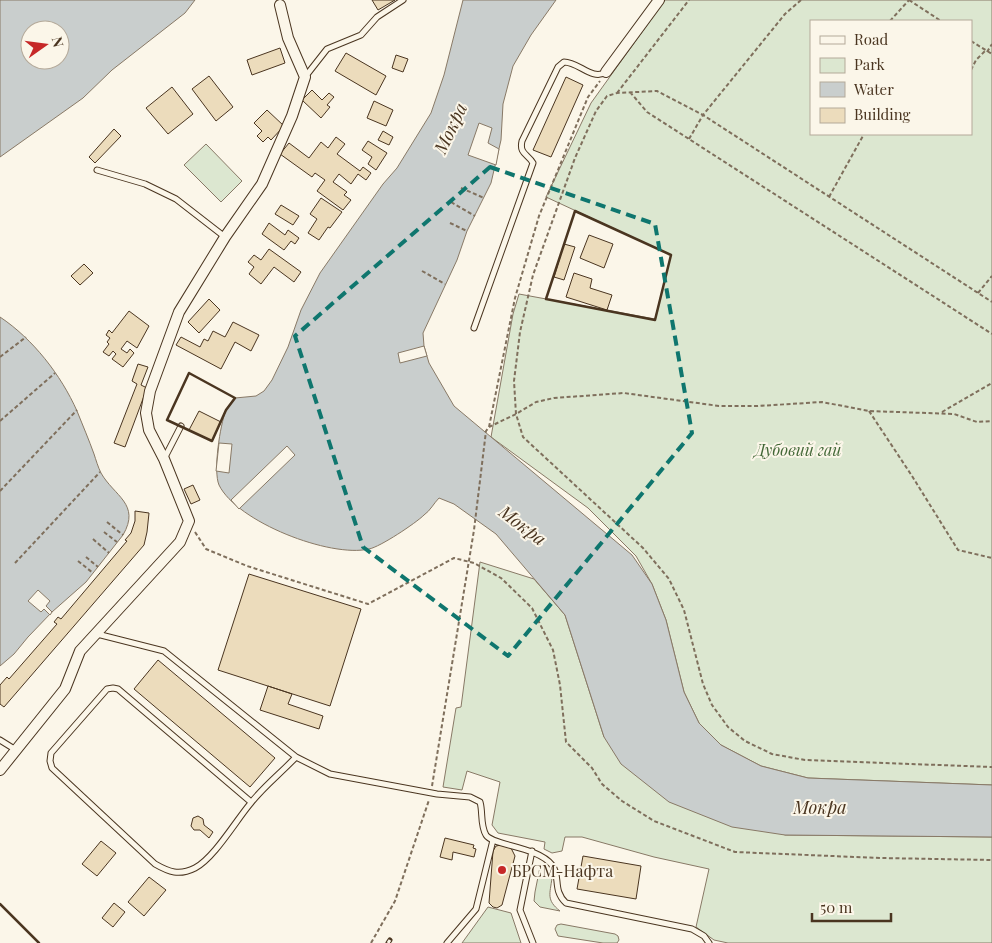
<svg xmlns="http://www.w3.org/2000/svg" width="992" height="943" font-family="'Playfair Display',serif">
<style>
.green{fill:#dce7d0;stroke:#887966;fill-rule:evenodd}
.water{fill:#c9cecd;stroke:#887966;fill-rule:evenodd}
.pier{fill:#fbf6e9;stroke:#887966}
.building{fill:#ecdcbc;stroke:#4a3520}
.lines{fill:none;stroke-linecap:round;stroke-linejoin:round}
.lane-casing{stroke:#4a3520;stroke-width:7}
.street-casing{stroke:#4a3520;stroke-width:12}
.path{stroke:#7f6f5c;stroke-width:2;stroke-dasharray:4 2.5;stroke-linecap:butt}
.lane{stroke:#fbf6e9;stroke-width:5}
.street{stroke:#fbf6e9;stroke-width:10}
.rail-casing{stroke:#4a3520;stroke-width:5}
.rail{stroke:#fbf6e9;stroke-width:3;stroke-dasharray:9;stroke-linecap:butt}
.wall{stroke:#4a3520;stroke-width:2.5}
.marked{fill:none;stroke:#0f766e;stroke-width:4;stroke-dasharray:10 6;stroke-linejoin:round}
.poi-dot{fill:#c62828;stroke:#fbf6e9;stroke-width:2}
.labels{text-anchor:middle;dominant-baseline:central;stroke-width:4;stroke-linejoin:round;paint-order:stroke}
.park-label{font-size:16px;font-style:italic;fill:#436837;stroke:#fbf6e9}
.poi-label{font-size:16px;fill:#4a3520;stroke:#fbf6e9;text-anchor:start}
.water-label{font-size:18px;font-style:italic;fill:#4a3520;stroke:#fbf6e9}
</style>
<rect width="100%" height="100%" fill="#fbf6e9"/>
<!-- green -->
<path class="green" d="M665,0H992V785L808,778L761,766L721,745L699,723L684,692L666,620L652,584L636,556L588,508L491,437L513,314L519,294L655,319L671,255L546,197L591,103ZM811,21H971V134H811Z
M206,144L242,181L221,202L184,165Z
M480,562L534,579L565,615L604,737L785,835L992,837V943H728L714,940L696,927L709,869L654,857L582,837H565L562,851L552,853L544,849L545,842L498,833L492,825L500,782L467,771L462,790L443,787L456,708L461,707Z
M540,867L545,868L552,878C550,894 546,900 560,911L540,907L534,901L535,892Z
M488,907L511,913L521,943H462Z
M561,924L615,934L618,936L619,940L617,943H603L558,936L555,929L557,925Z"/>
<!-- water -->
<path class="water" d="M0,0H195L185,13L112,70L83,98L0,157ZM30,30H60V60H30Z
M463,0H556L531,35L513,66L503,104L501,140L491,183L467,231L457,260L423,333L424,346L429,363L454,406L632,555L652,584L666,620L684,692L699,723L721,745L761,766L808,778L992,785V837L785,835L732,827L669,802L621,764L604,737L565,615L496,534L454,504L439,498C434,503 430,511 424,515C416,523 380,547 369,549C330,558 237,522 219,485C213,471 220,425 226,410C228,406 232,402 235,398L256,396L264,391L272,380L288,347L301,310L320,273L383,184L397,168L431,113L444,75Z
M0,317C33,339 61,375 77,411C83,426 89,440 94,454C96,460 98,467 101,473C114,496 141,504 123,535L86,582L52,612L28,637L14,654L0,666Z"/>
<!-- pier -->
<path class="pier" d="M479,123L492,128L488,143L499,149L496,165L468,155Z
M424,346L427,356L400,363L398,353Z
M219,443L232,444L229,473L216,471Z
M287,446L295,455L239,509L231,500Z
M38,590L50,601L46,606L52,612L50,615L44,609L41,612L28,601Z"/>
<!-- building -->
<path class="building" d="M372,0H395L378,10Z
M280,48L285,63L252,75L247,60Z
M346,53L386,76L376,95L335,71Z
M396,55L408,59L403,72L392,68Z
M209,76L233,107L216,121L192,89Z
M566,77L583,85L551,157L533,150Z
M172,87L193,114L168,134L146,108Z
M312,90L322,100L329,93L334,97L327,105L330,107L321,118L302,100Z
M374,101L393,110L386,126L367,118Z
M267,110L284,126L271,140L268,137L263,142L257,136L262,131L254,123Z
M114,129L121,136L95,163L89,157Z
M383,131L393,137L389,145L378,140Z
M336,137L345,144L337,154L360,171L363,167L371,173L366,180L358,174L351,184L339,174L333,182L347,192L344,195L351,200L343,210L317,191L325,180L315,173L312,177L280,154L289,143L309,158L321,142L328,148Z
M368,141L387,153L376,170L368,164L372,157L362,150Z
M321,198L342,212L330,228L328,227L319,240L308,233L317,219L310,214Z
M281,205L299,216L293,225L275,214Z
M269,223L285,235L288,230L299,238L295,244L291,241L284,250L262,234Z
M589,235L613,244L604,268L580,258Z
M564,244L575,247L564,280L554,277Z
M269,249L301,272L294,282L274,267L261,284L249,274L254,267L248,262L254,255L261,260Z
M84,264L93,273L80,285L71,276Z
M574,273L592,279L590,288L612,295L607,310L566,297Z
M209,299L220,310L199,333L188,322Z
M129,311L149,326L137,348L127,341L121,349L127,353L130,349L134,353L123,367L112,359L116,354L113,351L109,356L103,352L109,344L107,342L110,338L106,335L109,330L112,333Z
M233,322L259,335L251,351L235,342L221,369L176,345L181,337L200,347L204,339L208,341L213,331L225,337Z
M138,364L148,367L141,385L147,388L125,447L114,443L137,384L132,381Z
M199,411L221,422L212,441L189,430Z
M193,485L200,500L191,504L184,489Z
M135,511L149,513L147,532L144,545L4,707L0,704V685L7,677L9,679L57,624L54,622L58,617L61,619L127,541L125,540L131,533L135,521Z
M249,574L361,609L330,706L218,670Z
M158,660L275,758L250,787L134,689Z
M268,686L292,694L288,704L323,716L319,729L260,710Z
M198,816L203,819L204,825L213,832L209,838L200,830H194L191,826L193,818Z
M445,838L474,845L473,848L476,849L474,857L453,852L452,860L440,857Z
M101,841L116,853L97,876L82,864Z
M501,845L511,848L515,856L502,905L497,908L493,907L489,903L493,851L496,846Z
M583,856L641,866L636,899L577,889Z
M149,877L166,890L144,916L128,902Z
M114,903L125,912L113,927L102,918Z"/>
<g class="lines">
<!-- lane casing -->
<g class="lane-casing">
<path id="lane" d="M305,77L327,49L361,35L377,17L403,0
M97,170L145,184L176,199L225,237
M474,328L533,163C528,154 519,154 522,141L558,67L564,62C579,62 592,81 606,72
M164,459L181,426
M97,634L164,651L296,757L330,774L437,794L470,797L480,802C483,812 480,825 486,835C493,846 537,846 552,865C561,876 552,890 566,903L692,929L704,936L709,943
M0,740L16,750
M251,802L118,689L113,688L107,689L51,753L50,761L52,768L155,864C169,872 179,876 195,868C214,858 235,822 250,804C263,787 281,773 296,757
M532,851L520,910L533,943
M447,943L476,909L493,840"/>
</g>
<!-- street casing -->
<g class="street-casing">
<path id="street" d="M606,72L659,0
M0,770L65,689L80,651L180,542L189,521L164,459L149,430L146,413L150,391L179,312L225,237L262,184L292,116L305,77L288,38L280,5"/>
</g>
<!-- path -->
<path class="path" d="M801,0L785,14L703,115L992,302
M909,0L941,21
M890,21L909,0
M971,41L992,54
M987,52L992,44
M971,70L976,60L985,51
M630,92L647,112L992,334
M617,93L689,0
M689,139L703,115L657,91L617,93L607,96L596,111L575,158L533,275L520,332L514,381L516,414L523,437L643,548L669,579L684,610L703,684L712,705L728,727L745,741L772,754L805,760L992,767
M461,188L484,198
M829,197L864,134
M451,202L475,216
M450,223L467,231
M422,271L445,284
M978,293L992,276
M0,357L26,337
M869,411L912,476L958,550L992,558
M942,412L992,383
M0,421L55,373
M489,427L515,298L539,216L588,97L600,81
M0,491L77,410
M107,522L123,535
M104,532L117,542
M195,532L206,549L247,566L368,604L454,558L474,563L501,578L532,608L553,650L560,685L566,742L592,768L602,784L622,801L654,821L735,852L880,858L992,860
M93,539L109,553
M86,557L98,567
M78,561L93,573
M15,563L100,472
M432,786L474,530L486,431L489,427L516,414L536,402L554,398L624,393L719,406H758L822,402L869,411L954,414L977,422L992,421
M371,943L395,901L429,800"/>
<!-- lane -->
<use href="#lane" class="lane"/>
<!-- street -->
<use href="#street" class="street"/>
<!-- rail casing -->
<g class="rail-casing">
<path id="rail" d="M388,943L390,940"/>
</g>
<!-- rail -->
<use href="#rail" class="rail"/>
<!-- wall -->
<path class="wall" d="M575,211L671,255L655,320L546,299Z
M189,373L235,398L226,410L212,441L167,420Z
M0,904L39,943"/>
</g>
<!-- marked area -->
<path class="marked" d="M490,167L655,224L692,433L508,656L363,547L295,336Z"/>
<!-- markers -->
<circle class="poi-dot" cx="502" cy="870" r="5"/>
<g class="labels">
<!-- park labels -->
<g class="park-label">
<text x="798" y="449">Дубовий гай</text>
</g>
<!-- poi labels -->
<g class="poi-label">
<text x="512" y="870">БРСМ-Нафта</text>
</g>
<!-- water labels -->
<g class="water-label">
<text transform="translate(450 128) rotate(-65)">Мокра</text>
<text transform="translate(523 525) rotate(37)">Мокра</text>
<text x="820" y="807">Мокра</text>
</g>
</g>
<!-- legend -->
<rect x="810" y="20" width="162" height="115" fill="#fbf6e9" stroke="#b4a999"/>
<rect x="820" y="36" width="25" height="8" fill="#fbf6e9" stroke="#b4a999"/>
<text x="854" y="45" font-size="15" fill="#4a3520">Road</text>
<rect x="820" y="58" width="25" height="15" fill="#dce7d0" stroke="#b4a999"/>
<text x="854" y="70" font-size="15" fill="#4a3520">Park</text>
<rect x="820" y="82" width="25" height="15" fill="#c9cecd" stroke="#b4a999"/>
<text x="854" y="95" font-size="15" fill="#4a3520">Water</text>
<rect x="820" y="108" width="25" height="15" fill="#ecdcbc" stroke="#b4a999"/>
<text x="854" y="120" font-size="15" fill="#4a3520">Building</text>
<!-- north arrow -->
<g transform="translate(45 45) rotate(76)"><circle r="24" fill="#fbf6e9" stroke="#b4a999"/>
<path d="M0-4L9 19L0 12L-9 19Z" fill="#c62828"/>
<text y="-8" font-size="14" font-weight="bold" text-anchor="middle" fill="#4a3520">N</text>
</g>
<!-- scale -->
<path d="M812 913v8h79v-8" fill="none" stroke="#4a3520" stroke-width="2.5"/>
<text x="820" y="913" font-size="15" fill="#4a3520" stroke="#fbf6e9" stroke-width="4" paint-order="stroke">50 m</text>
</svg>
